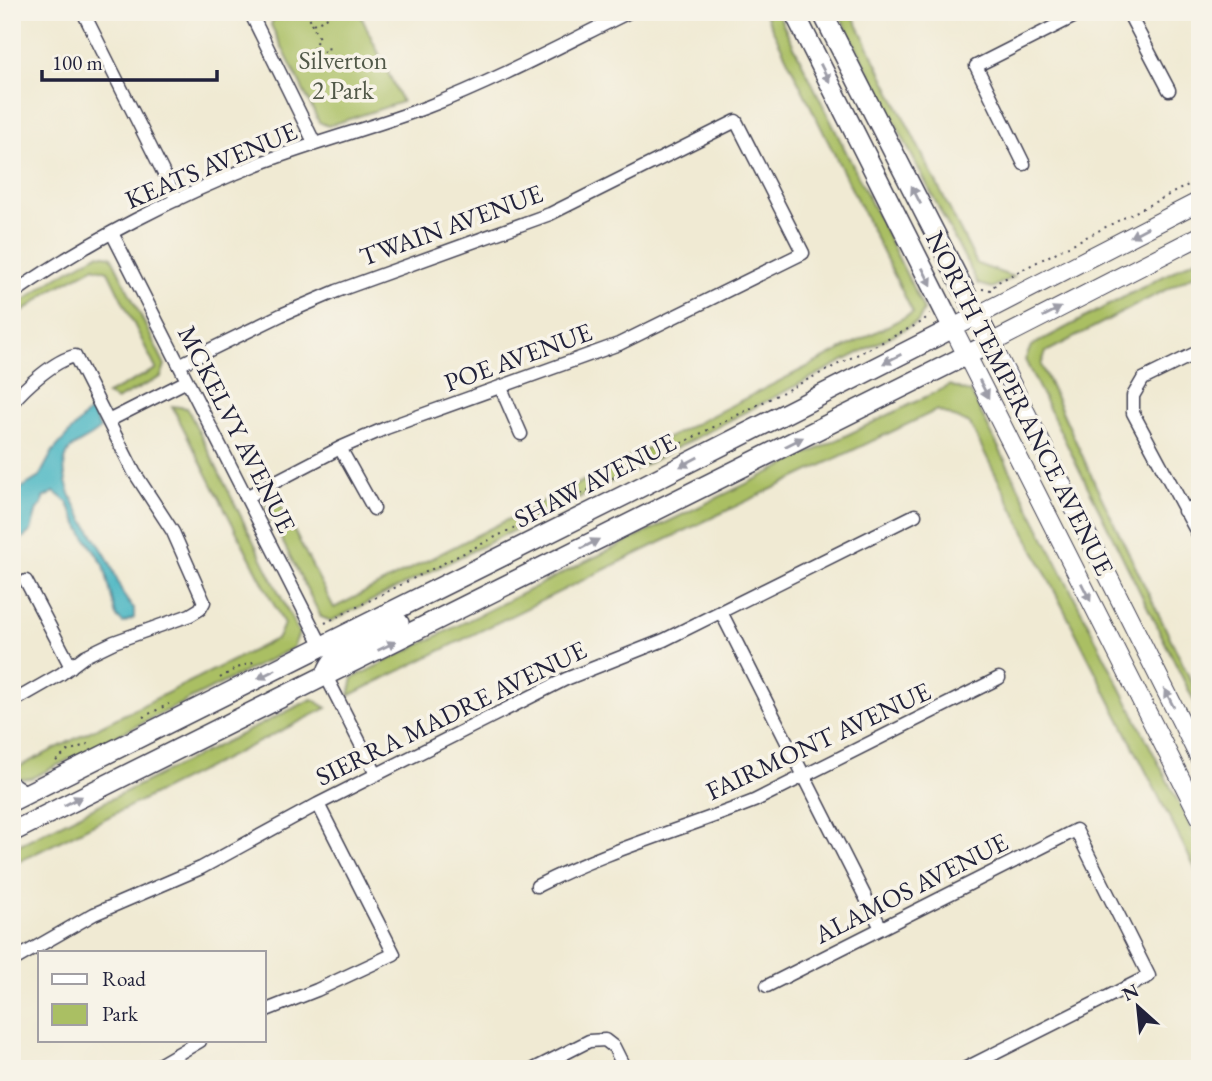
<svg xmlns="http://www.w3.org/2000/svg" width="1212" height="1081" font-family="'EB Garamond',serif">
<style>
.green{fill:#aabf63;stroke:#66704f;stroke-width:2}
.water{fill:#47b5c2;stroke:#346c7e;stroke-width:2}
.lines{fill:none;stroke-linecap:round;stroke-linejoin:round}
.street-casing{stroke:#414052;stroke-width:15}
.secondary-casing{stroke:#414052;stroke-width:20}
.primary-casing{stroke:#414052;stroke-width:22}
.path{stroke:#414052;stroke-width:2;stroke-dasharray:2 5;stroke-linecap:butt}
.street{stroke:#fff;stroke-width:12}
.secondary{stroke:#fff;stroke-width:18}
.primary{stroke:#fff;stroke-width:19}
.oneway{fill:#9c9ca7}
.labels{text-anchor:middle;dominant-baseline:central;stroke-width:7;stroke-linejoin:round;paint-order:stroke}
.park-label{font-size:26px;fill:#525949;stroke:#f7f3e8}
.street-label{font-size:26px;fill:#22223b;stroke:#f7f3e8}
</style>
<rect width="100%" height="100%" fill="#f7f3e8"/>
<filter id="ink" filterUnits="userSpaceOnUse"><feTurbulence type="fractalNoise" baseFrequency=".0143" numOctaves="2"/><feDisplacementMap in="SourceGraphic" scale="14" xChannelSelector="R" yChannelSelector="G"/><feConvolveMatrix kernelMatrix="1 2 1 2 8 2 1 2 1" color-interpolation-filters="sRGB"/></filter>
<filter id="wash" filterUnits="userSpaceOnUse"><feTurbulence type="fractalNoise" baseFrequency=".00686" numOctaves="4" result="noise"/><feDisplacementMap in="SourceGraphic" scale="28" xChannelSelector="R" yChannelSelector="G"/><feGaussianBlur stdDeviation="1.57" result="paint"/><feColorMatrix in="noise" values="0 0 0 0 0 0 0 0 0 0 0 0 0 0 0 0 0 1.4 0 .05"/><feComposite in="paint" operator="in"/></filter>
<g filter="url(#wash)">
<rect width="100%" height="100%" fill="#f0ead3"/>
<!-- green -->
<path class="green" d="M281,12H359L402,102L328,126L319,122L271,25L274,16Z
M764,12H777L924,310L918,322L625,475L331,621L321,617L266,509L268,500L276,496L334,608L913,313Z
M838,12H851L977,264L1013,277L992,288L978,284Z
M98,254L111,256L165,365L161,377L116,400L107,394L156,369L108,271L94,267L53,289L12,320V309L54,279Z
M1200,257V272L1046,352L1041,365L1096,486L1200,699V713L1025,360L1031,346Z
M950,385L971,393L1200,845V878L970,424L937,410L630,557L349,696L353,678L583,563Z
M172,406L187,408L299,633L293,648L32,778L21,779L12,774V770L278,638L284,624Z
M312,699L327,708L12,865V848Z"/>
<!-- water -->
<path class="water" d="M91,409L100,429C90,440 71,444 67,454C62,464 65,481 69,491C78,516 97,538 109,561C118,578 120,596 134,608V618L123,623L116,616L104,565L83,534L67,502L54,492L43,498L42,505L37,509L31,531L12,547V494L39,477L53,451Z"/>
</g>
<g filter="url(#ink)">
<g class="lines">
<!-- street casing -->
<g class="street-casing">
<path id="street" d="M83,12L177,200
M250,12L315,144
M1128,12L1169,90
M1024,164L976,66L1083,12
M112,233L322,646
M12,294C88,241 180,194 266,161C319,141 374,127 427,107C497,80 562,45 629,12
M1200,351L1143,379L1133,396V413L1200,538
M179,365L281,315L337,291L550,214L736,121L803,253L619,344L386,428L340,448L246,497
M501,388L521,434
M12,403C25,387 55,360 75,356L134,472L173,532L204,602L200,609L190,615L114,642L85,656L61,674L12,702
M108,421L187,381
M340,448L374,509
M1184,511L1200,503
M26,581L71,667
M721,612L881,928
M326,676L376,774
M12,783L27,793
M537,886C607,850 681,830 754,801L999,678
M12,961L94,914L201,868L318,804L566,679L664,640L915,515
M767,986L1076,830L1149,976L964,1069
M264,1011L317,990L394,954L318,804
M152,1069L200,1041
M534,1069L589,1041L605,1040L614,1047L625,1069"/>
</g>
<!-- secondary casing -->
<g class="secondary-casing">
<path id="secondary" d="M1200,201L953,328L1200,817
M1200,236L991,343L1200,759"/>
</g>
<!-- primary casing -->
<g class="primary-casing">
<path id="primary" d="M326,676C331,648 375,634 399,623
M12,801L629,493L953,328L794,12
M12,832L991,343L822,12"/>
</g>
<!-- path -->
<path class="path" d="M306,12L313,24L330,16
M311,23L319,38L313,47L315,53L328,51L329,45
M982,289L992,290L996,283L1200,179
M325,623L922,322L930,314
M220,678L235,669L256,661
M143,717L169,704
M56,761L68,751L91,743"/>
<!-- street -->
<use href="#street" class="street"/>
<!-- secondary -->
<use href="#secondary" class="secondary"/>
<!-- primary -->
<use href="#primary" class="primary"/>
</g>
<!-- one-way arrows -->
<defs><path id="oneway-solid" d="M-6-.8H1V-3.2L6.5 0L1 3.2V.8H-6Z" transform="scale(1.75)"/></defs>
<g class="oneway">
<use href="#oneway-solid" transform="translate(825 73) rotate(63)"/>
<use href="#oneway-solid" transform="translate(916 195) rotate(-117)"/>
<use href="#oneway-solid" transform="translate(1139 232) rotate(152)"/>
<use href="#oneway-solid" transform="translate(927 277) rotate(63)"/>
<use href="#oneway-solid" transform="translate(1052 312) rotate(-27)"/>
<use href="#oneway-solid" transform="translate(892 359) rotate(153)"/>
<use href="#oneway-solid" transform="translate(984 389) rotate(63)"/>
<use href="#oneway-solid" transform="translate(794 442) rotate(-27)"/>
<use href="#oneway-solid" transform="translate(689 462) rotate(152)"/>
<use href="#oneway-solid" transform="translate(590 544) rotate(-27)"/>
<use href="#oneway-solid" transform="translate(1086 592) rotate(63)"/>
<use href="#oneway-solid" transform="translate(387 646) rotate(-26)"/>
<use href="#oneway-solid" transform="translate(267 674) rotate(153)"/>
<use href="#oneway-solid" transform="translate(1169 698) rotate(-117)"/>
<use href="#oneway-solid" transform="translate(73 801) rotate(-27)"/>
</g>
</g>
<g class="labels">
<!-- park labels -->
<g class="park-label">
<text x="343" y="60">Silverton<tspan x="343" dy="30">2 Park</tspan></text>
</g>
<!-- street labels -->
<g class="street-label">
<text transform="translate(211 165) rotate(-23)">KEATS AVENUE</text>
<text transform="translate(451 225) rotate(-20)">TWAIN AVENUE</text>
<text transform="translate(518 357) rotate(-20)">POE AVENUE</text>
<text transform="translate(1020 403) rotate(63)">NORTH TEMPERANCE AVENUE</text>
<text transform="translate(237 429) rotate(63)">MCKELVY AVENUE</text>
<text transform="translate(595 480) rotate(-27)">SHAW AVENUE</text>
<text transform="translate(451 713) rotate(-26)">SIERRA MADRE AVENUE</text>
<text transform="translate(818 741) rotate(-25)">FAIRMONT AVENUE</text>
<text transform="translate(911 888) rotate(-27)">ALAMOS AVENUE</text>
</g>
</g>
<!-- margin -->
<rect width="1212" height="1081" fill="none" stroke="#f7f3e8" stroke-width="42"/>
<!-- legend -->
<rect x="38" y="951" width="228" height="91" fill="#f7f3e8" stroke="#a29fa3" stroke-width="2"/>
<rect x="52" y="974" width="35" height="10" fill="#ffffff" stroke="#a29fa3" stroke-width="2"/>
<text x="102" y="986" font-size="21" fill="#22223b">Road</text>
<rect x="52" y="1004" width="35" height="21" fill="#aabf63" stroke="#a29fa3" stroke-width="2"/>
<text x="102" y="1021" font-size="21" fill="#22223b">Park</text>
<!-- north arrow -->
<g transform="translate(1138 1007) rotate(333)" stroke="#f7f3e8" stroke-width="5" paint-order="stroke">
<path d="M0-5L12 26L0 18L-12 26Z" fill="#22223b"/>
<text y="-10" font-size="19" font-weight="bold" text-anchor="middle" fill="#22223b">N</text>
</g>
<!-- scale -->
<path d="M42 70v10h175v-10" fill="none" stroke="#22223b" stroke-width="3.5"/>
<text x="52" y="70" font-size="21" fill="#22223b" stroke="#f7f3e8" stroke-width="5" paint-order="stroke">100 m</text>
</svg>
